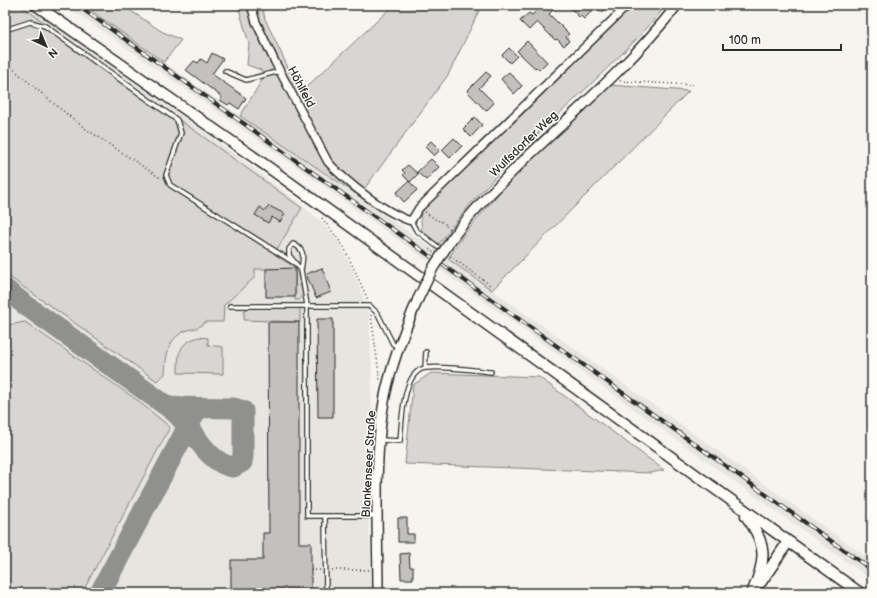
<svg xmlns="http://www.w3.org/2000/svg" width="877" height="598" font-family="'Balsamiq Sans',sans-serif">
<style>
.built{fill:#e6e5e0}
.green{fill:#d7d6d2;stroke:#81807e}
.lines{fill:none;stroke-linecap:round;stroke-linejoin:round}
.taxiway{stroke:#90908d;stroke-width:21}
.building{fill:#c2c1be;stroke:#2b2b2b}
.lane-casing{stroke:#2b2b2b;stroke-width:6}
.street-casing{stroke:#2b2b2b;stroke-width:10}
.secondary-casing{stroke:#2b2b2b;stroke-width:12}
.primary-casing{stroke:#2b2b2b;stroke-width:13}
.path{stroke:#2b2b2b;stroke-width:1.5;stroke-dasharray:1 3;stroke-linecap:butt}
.lane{stroke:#fdfcf7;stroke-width:3.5}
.street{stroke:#fdfcf7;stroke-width:7}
.secondary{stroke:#fdfcf7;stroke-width:9}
.primary{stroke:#fdfcf7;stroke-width:10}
.rail-casing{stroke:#2b2b2b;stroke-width:4}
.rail{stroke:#fdfcf7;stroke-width:2.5;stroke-dasharray:8;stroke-linecap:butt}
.secondary-bridge-casing{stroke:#2b2b2b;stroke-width:12;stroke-linecap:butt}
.secondary-bridge{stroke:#fdfcf7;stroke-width:9}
.labels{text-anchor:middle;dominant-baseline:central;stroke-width:3;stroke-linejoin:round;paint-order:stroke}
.street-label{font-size:12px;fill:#2b2b2b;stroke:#fdfcf7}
</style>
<rect width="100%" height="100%" fill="#f5f4ef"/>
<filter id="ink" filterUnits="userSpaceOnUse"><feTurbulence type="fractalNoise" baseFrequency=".025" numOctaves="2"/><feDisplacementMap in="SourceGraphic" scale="8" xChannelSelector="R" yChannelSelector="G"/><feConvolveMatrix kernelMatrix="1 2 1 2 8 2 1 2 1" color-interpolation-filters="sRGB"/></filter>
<g filter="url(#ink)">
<!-- built -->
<path class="built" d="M5,5H25L209,135L303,206L321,221L340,244L350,264L369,311L372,375L369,525L372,593H5Z
M65,5H83L240,116L286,146L492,290L872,561V580L308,175Z"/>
<!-- green -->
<path class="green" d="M5,5H20L302,208L274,254L296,268L303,294L299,300H295V269H255V277L224,305L223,322H205C199,329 194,328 185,331C167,339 166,357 165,374L157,381L5,274Z
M83,5H122L161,31L181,40L164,62Z
M238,5H262L265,19L300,93L394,5H482L448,75L359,196L240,116L264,77L261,70L247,65L249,44Z
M637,5H663L664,8C642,36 615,60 590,85C537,135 482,184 439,244L422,231L420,211L620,18Z
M609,85L689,91L492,290L448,259L462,237L504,187Z
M246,308H299L300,309V322L244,320V312Z
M25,322L137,400L170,427L82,593H5V330L9,325Z
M199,337L208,338V345L223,347V374L178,373C178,354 178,343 199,337Z
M431,373L539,377L664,470L651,473L405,464L413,385Z"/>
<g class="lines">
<!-- taxiway -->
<path class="taxiway" d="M5,289L28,307L171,409C192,424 205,463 233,467L242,462L243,456V411L234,408L168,407
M100,593L194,415"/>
</g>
<!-- building -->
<path class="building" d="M542,5H558L549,14L569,34L566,37L569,41L564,46L557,39L555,40L537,22L529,30L520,21L529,13L532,15Z
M568,5H602L606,9L601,13L596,7L584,19L581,16L579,17Z
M527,41L547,62L539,70L536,67L535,68L517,51Z
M509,48L517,56L510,63L502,55Z
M212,53L223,59L212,74L246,98L239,109L230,103L228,105L220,100L222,97L186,70L194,61L198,63L201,59L207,63Z
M486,72L491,76L479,88L494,103L486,111L467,91Z
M509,72L522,86L514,94L501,79Z
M475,117L482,125L471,137L463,129Z
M454,138L462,146L450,158L442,150Z
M431,141L440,150L434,156L425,147Z
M431,159L439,167L426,180L417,172Z
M408,165L418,174L410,182L403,175L405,173L402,170Z
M409,181L417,190L404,202L396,193Z
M269,206L285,214L280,222L272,217L268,223L255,215L260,207L265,211Z
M295,268V297H266V269Z
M322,268L331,292L316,298L306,274Z
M317,319H333V417H318Z
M268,322H299V543H311V593H231V560H263V533H269Z
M398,518H407V534H414V542H398Z
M409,553L410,567H413V579H401L400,554Z"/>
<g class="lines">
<!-- lane casing -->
<g class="lane-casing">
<path id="lane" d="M5,30L30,22L45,26L177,120L181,133L166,175L170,185L296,264
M225,71L246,80L280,71
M411,221L416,230L443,251
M301,270C303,257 306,250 293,244L289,249V255L301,270L307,305V516H377
M230,306H370L378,314L393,344L398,347
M425,368L426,352
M381,440L400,441C402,423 402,370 426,368C444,366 472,370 491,372
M325,516L326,593"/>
</g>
<!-- street casing -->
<g class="street-casing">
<path id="street" d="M251,5L256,22L275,62L328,162C346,182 385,213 411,221L419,208L628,5"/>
</g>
<!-- secondary casing -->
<g class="secondary-casing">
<path id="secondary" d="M451,240C472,210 499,185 525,159C577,110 633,62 677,5
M378,593C378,531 373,457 385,396C392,362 404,331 418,299"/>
</g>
<!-- primary casing -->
<g class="primary-casing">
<path id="primary" d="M36,5L268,167L860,593
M746,516C768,545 766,561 752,593
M761,582L788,542"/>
</g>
<!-- path -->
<path class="path" d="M5,62L53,103L86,129L162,179
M620,81L694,85
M425,212L438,221L439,220L445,224L444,225L450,229
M322,218L344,247L368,300
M427,252L429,249L434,253
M450,256L490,285
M371,315L380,381
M311,570H320
M332,570H370"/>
<!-- lane -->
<use href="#lane" class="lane"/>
<!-- street -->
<use href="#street" class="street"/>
<!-- secondary -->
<use href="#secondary" class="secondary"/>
<!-- primary -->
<use href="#primary" class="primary"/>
<!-- rail casing -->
<g class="rail-casing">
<path id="rail" d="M77,5L872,570"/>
</g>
<!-- rail -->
<use href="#rail" class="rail"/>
<!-- secondary-bridge casing -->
<g class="secondary-bridge-casing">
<path id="secondary-bridge" d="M418,299L433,268L451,240"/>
</g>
<!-- secondary-bridge -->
<use href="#secondary-bridge" class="secondary-bridge"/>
</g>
</g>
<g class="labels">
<!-- street labels -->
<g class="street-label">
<text transform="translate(301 87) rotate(62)">Höhlfeld</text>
<text transform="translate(524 144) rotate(-44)">Wulfsdorfer Weg</text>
<text transform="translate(369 464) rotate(-87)">Blankenseer Straße</text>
</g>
</g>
<!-- margin -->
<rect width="877" height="598" fill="none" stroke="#fdfcf7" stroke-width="20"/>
<rect x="10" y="10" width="857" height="578" fill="none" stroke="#2b2b2b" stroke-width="1.5" filter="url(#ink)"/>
<!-- north arrow -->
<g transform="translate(46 46) rotate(136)" stroke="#fdfcf7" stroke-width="3" paint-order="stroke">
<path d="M0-3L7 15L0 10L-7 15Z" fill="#2b2b2b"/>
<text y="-6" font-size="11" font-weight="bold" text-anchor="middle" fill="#2b2b2b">N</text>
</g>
<!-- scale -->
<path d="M723 44v6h118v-6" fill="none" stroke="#2b2b2b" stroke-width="2"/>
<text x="729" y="44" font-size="12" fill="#2b2b2b" stroke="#fdfcf7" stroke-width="3" paint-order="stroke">100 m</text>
</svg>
